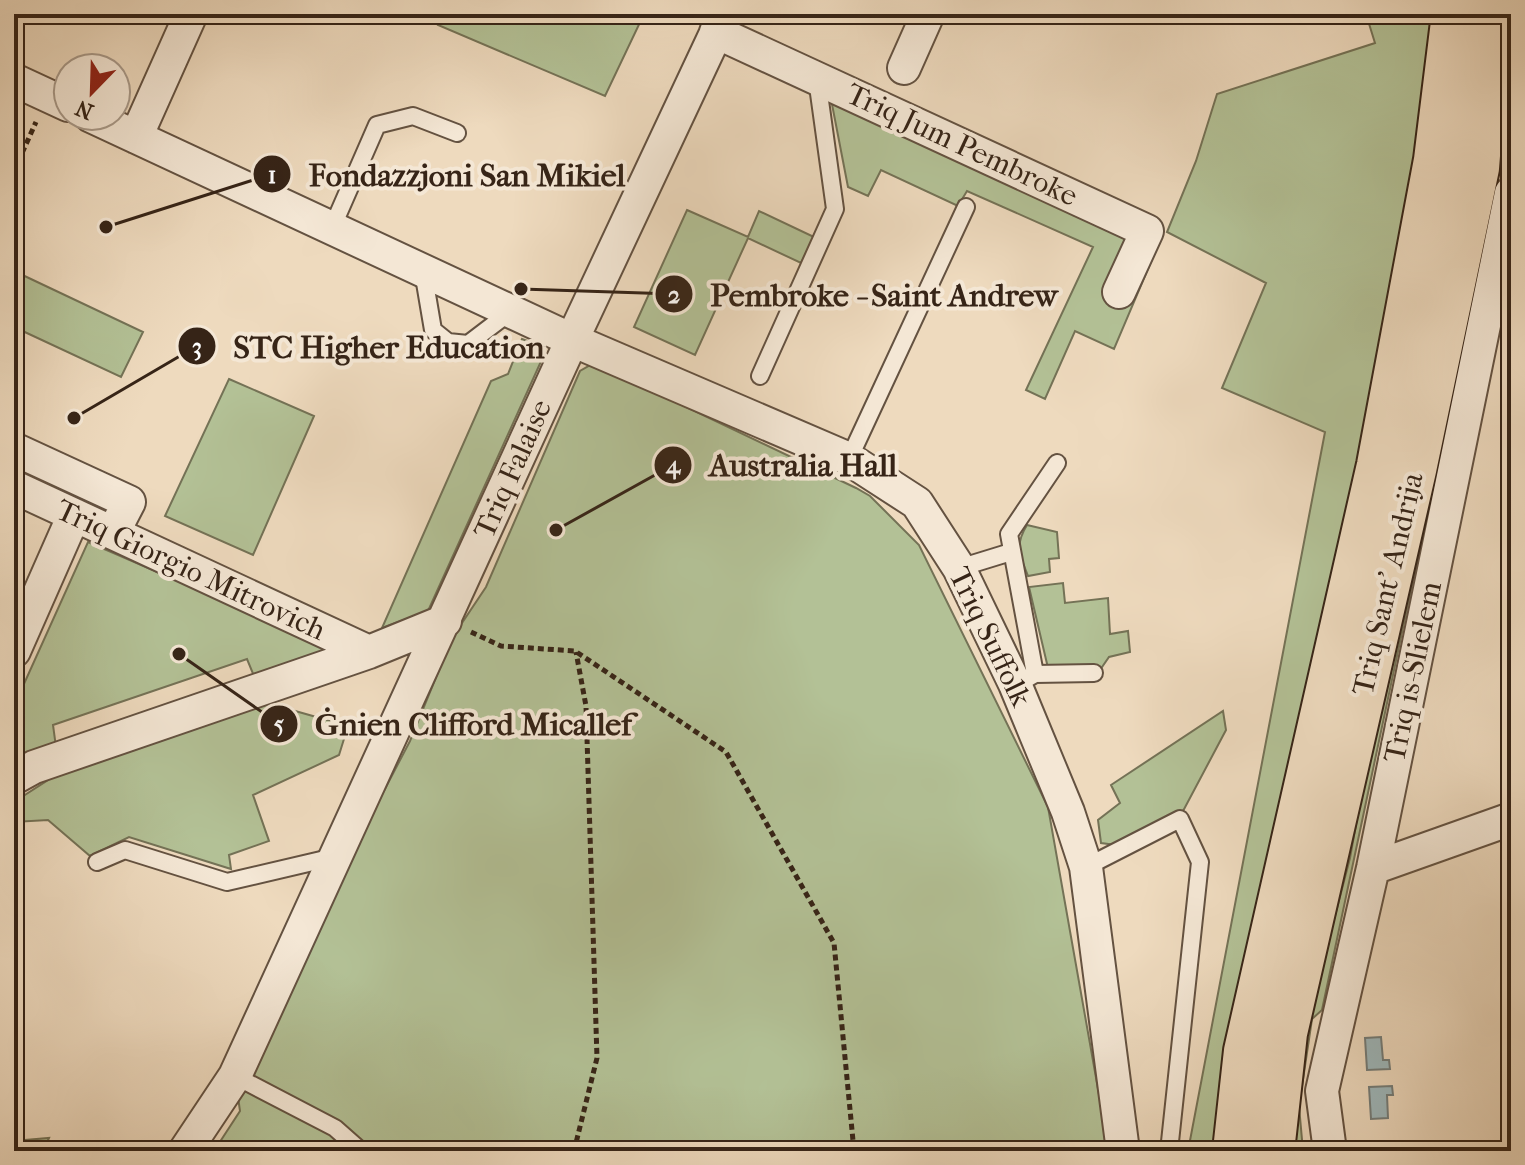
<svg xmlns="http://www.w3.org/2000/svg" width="1525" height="1165" font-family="'IM FELL French Canon',serif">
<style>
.green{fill:#b3c196;stroke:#747256;stroke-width:2}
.water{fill:#9eb8bc;stroke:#747d7a;stroke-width:2}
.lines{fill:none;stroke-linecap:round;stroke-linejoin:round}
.service-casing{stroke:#645241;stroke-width:20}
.minor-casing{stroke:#645241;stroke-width:36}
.trunk-casing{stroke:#362417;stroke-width:48}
.path{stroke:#362417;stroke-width:5;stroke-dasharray:6 4;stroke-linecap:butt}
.service{stroke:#f4e7d5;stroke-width:16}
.minor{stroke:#f4e7d5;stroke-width:32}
.trunk{stroke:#eedabe;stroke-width:44}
.labels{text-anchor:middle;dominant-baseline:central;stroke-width:8;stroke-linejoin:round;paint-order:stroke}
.street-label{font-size:30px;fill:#362417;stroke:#f4e7d5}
.leader{fill:none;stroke:#362417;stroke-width:3}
.callout-dot{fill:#362417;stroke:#f4e7d5;stroke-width:3}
.mark-label{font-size:24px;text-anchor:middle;font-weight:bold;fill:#fff}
.callout-label{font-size:32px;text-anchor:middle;font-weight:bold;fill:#362417;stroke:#f4e7d5;stroke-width:8;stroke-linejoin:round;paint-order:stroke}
</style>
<rect width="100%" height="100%" fill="#eedabe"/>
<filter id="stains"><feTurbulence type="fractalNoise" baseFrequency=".0025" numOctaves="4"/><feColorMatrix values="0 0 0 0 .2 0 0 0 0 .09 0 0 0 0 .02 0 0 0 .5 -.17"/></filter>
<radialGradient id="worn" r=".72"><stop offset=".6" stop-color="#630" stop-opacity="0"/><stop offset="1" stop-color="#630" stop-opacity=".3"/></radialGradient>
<!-- green -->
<path class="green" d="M443,14H644L605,96L438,25Z
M1366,14H1435L1425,131L1219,1151H1188L1325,432L1222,388L1266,283L1167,232L1196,161L1217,94L1375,43Z
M830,94L1159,243L1114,349L1075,331L1045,399L1026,390L1093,247L967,191L958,206L881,170L868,196L848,187Z
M687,210L748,237L759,211L814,237L801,263L748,238L695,355L634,327Z
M1464,227L1486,236L1322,1010L1312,1019L1299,1106L1303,1151H1289L1294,1074L1350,858Z
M14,271L143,332L121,377L14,327Z
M522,339L541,346L543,357L428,611L382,628L491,381L508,374Z
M594,363L856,488L870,496L919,545L1048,807L1109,1151H214L240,1111L235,1076L410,741L452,638L486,587L580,371Z
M229,379L314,416L253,555L165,516Z
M1027,525L1057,532L1059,558L1049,559L1050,572L1028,576C1020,555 1014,546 1027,525Z
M88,542L333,648L256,681L247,659L53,725L56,747L14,764V706Z
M1063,583L1065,603L1108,598L1110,634L1128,631L1130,652L1109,657L1100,670L1048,668L1029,587Z
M260,701L348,726L339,755L253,795L269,841L229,855L231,869L129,837L90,856L48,820L14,822V802L56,775Z
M1223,711L1226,730L1182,813L1116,845L1101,843L1098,820L1120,803L1111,785Z
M49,1138L43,1151H14V1141Z"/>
<!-- water -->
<path class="water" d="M1381,1037L1383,1060H1389L1390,1069L1367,1070L1365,1038Z
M1392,1086L1393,1095H1387L1388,1118L1371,1119L1369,1087Z"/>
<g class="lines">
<!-- service casing -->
<g class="service-casing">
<path id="service" d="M332,228L377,125L413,116L457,133
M423,271L433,330L448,342L468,344L510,312
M760,376L835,209L817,79
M849,459L966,207
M959,568L1011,552
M1035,674L1009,534L1057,463
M1028,678L1035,674L1094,673
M97,862L125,850L227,882L334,857
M1086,867L1180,819L1200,862L1169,1151
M235,1076L335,1128L361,1151"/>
</g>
<!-- minor casing -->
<g class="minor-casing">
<path id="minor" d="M716,32L1147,231L1119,292
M904,68L928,14
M14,80L68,105
M91,116L572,340L849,459L917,503L959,568L1015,684L1068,812L1086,867L1123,1151
M136,137L191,14
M14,449L129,502L113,533
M14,487L369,652
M14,651L74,515
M14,778L34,767L369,652L445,621
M1373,868L1511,819
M185,1151L235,1076L572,340L725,14
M1330,1151L1322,1091L1373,868L1511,193"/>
</g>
<!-- trunk casing -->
<g class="trunk-casing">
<path id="trunk" d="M1235,1151L1246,1051L1379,465L1436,160L1454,14
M1272,1151L1285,1033L1414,470L1477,168L1489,14"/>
</g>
<!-- path -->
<path class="path" d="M14,171L36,122
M471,632L501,646L575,651L726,752L834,943L854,1151
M574,1151L597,1058L586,706L576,652"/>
<!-- service -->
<use href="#service" class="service"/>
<!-- minor -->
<use href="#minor" class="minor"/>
<!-- trunk -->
<use href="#trunk" class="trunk"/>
</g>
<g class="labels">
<!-- street labels -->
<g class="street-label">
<text transform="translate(962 145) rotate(25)">Triq Jum Pembroke</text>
<text transform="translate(513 469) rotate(-66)">Triq Falaise</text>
<text transform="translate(191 570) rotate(25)">Triq Giorgio Mitrovich</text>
<text transform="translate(1388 584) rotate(-77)">Triq Sant' Andrija</text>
<text transform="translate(990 637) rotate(64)">Triq Suffolk</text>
<text transform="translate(1413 672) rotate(-78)">Triq is-Slielem</text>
</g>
</g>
<!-- callouts -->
<path class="leader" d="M106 227L272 174M521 289L674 294M74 418L197 346M556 530L673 465M179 654L279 724"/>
<g class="callout-dot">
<circle cx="106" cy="227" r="8"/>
<circle cx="521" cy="289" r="8"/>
<circle cx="74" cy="418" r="8"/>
<circle cx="556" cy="530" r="8"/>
<circle cx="179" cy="654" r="8"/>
<circle cx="272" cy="174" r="20"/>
<circle cx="674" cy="294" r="20"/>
<circle cx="197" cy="346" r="20"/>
<circle cx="673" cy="465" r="20"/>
<circle cx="279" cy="724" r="20"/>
</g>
<g class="mark-label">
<text x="272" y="183">1</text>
<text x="674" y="303">2</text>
<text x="197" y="355">3</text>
<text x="673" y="473">4</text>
<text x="279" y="732">5</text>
</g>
<g class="callout-label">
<text x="467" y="186">Fondazzjoni San Mikiel</text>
<text x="884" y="306">Pembroke - Saint Andrew</text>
<text x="389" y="358">STC Higher Education</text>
<text x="803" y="476">Australia Hall</text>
<text x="473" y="735">Ġnien Clifford Micallef</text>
</g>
<!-- margin -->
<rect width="1525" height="1165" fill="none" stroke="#eedabe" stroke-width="48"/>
<rect x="16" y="16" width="1493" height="1133" fill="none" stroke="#362417" stroke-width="4"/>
<rect x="24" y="24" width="1477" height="1117" fill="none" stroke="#362417" stroke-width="2"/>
<!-- north arrow -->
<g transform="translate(92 92) rotate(203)"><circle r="38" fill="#f4e7d5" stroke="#a89989" stroke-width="2"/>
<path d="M0-6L14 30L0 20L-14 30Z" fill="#8f2418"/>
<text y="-12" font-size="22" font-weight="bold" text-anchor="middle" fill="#362417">N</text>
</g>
<rect width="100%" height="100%" filter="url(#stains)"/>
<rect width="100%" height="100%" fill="url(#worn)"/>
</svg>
